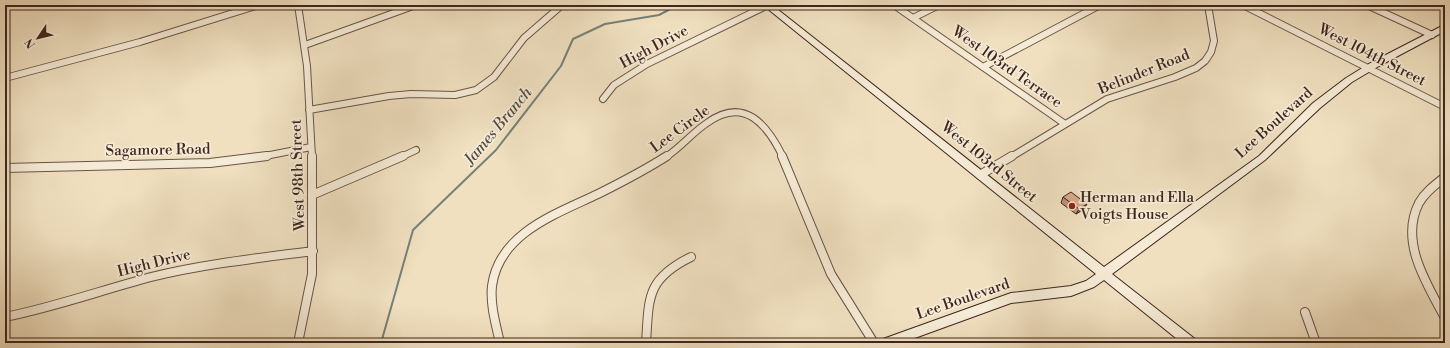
<svg xmlns="http://www.w3.org/2000/svg" width="1450" height="348" font-family="'Libre Bodoni',serif">
<style>
.lines{fill:none;stroke-linecap:round;stroke-linejoin:round}
.stream{stroke:#768179;stroke-width:2}
.street-far1-casing{stroke:#6a5446;stroke-width:8}
.street-casing{stroke:#6a5446;stroke-width:10}
.secondary-casing{stroke:#3e261e;stroke-width:2}
.street-far1{stroke:#f5ebd6;stroke-width:6}
.street{stroke:#f5ebd6;stroke-width:8}
.secondary{fill:#f5ebd6;fill-rule:evenodd}
.wall{fill:#be9178;stroke:#3e261e}
.shaded-wall{fill:#9b7662;stroke:#3e261e}
.building{fill:#dda98c;stroke:#3e261e}
.poi-dot{fill:#8f2418;stroke:#f5ebd6;stroke-width:1.5}
.labels{text-anchor:middle;dominant-baseline:central;stroke-width:3.5;stroke-linejoin:round;paint-order:stroke}
.street-label{font-size:15px;fill:#3e261e;stroke:#f5ebd6}
.poi-label{font-size:15px;fill:#3e261e;stroke:#f5ebd6;text-anchor:start}
.water-label{font-size:16px;font-style:italic;fill:#554c44;stroke:#f5ebd6}
</style>
<rect width="100%" height="100%" fill="#f0e0c0"/>
<filter id="stains"><feTurbulence type="fractalNoise" baseFrequency=".005" numOctaves="4"/><feColorMatrix values="0 0 0 0 .2 0 0 0 0 .09 0 0 0 0 .02 0 0 0 .5 -.17"/></filter>
<radialGradient id="worn" r=".72"><stop offset=".6" stop-color="#630" stop-opacity="0"/><stop offset="1" stop-color="#630" stop-opacity=".3"/></radialGradient>
<g class="lines">
<!-- stream -->
<path class="stream" d="M381,343L413,230L496,150L561,66L573,39L605,24L659,15L678,5"/>
<!-- street-far1 casing -->
<g class="street-far1-casing">
<path id="street-far1" d="M298,5L307,66L312,157
M894,5L1065,124
M1243,5L1445,107
M1367,5L1432,35
M913,18L939,5
M305,45L416,5
M983,67L1100,5
M5,78L140,42L259,5
M603,99L614,85L647,64L768,5
M309,110L389,96L411,94L455,95L476,90L494,77L524,38L562,5
M260,157L311,147
M401,157L416,150
M666,157C681,147 692,133 707,123C744,96 767,124 783,157
M1011,157L1107,99L1175,77L1196,68L1205,61L1211,52L1214,41L1208,5"/>
</g>
<!-- street casing -->
<g class="street-casing">
<path id="street" d="M782,156L831,274L874,343
M5,168L210,163L267,156
M980,175L1012,156
M1445,177C1436,184 1425,192 1419,203C1399,242 1427,284 1445,318
M312,195L403,156
M1305,312L1316,343
M5,317C55,307 102,290 151,277C204,264 259,258 313,251
M298,343L312,274V156
M500,343C496,325 490,305 492,286C499,233 556,214 598,194C622,182 645,170 667,156
M646,343C649,298 646,279 691,257"/>
</g>
<!-- secondary casing -->
<g class="secondary-casing">
<path id="secondary" d="M763,5H772L1104,267L1259,156L1313,103L1346,78L1372,62L1442,26L1445,25V31L1379,66L1352,82L1320,108L1265,160L1112,274L1195,339L1197,343H1182L1104,280L1094,287L1071,296L1011,303L901,343H881L883,339L1011,293L1071,286L1086,281L1096,274Z"/>
</g>
<!-- street-far1 -->
<use href="#street-far1" class="street-far1"/>
<!-- street -->
<use href="#street" class="street"/>
<!-- secondary -->
<use href="#secondary" class="secondary"/>
</g>
<!-- wall -->
<path class="wall" d="M1063,197L1084,209L1076,214L1061,203Z"/>
<!-- shaded-wall -->
<path class="shaded-wall" d="M1087,204L1084,209L1076,214L1079,209Z"/>
<!-- building -->
<path class="building" d="M1071,192L1087,204L1079,209L1063,197Z"/>
<!-- markers -->
<circle class="poi-dot" cx="1072" cy="206" r="4"/>
<g class="labels">
<!-- street labels -->
<g class="street-label">
<text transform="translate(654 47) rotate(-28)">High Drive</text>
<text transform="translate(1372 55) rotate(27)">West 104th Street</text>
<text transform="translate(1007 67) rotate(35)">West 103rd Terrace</text>
<text transform="translate(1144 72) rotate(-22)">Belinder Road</text>
<text transform="translate(1274 123) rotate(-42)">Lee Boulevard</text>
<text transform="translate(680 129) rotate(-36)">Lee Circle</text>
<text transform="translate(158 150) rotate(-1)">Sagamore Road</text>
<text transform="translate(989 162) rotate(39)">West 103rd Street</text>
<text transform="translate(298 175) rotate(-92)">West 98th Street</text>
<text transform="translate(154 263) rotate(-14)">High Drive</text>
<text transform="translate(963 299) rotate(-19)">Lee Boulevard</text>
</g>
<!-- poi labels -->
<g class="poi-label">
<text x="1080" y="197">Herman and Ella<tspan x="1080" dy="17">Voigts House</tspan></text>
</g>
<!-- water labels -->
<g class="water-label">
<text transform="translate(498 126) rotate(-50)">James Branch</text>
</g>
</g>
<!-- margin -->
<rect width="1450" height="348" fill="none" stroke="#f0e0c0" stroke-width="20"/>
<rect x="6" y="6" width="1438" height="336" fill="none" stroke="#3e261e" stroke-width="2"/>
<rect x="10" y="10" width="1430" height="328" fill="none" stroke="#3e261e"/>
<!-- north arrow -->
<g transform="translate(38 38) rotate(235)" stroke="#f5ebd6" stroke-width="3" paint-order="stroke">
<path d="M0-3L7 15L0 10L-7 15Z" fill="#3e261e"/>
<text y="-6" font-size="11" font-weight="bold" text-anchor="middle" fill="#3e261e">N</text>
</g>
<rect width="100%" height="100%" filter="url(#stains)"/>
<rect width="100%" height="100%" fill="url(#worn)"/>
</svg>
